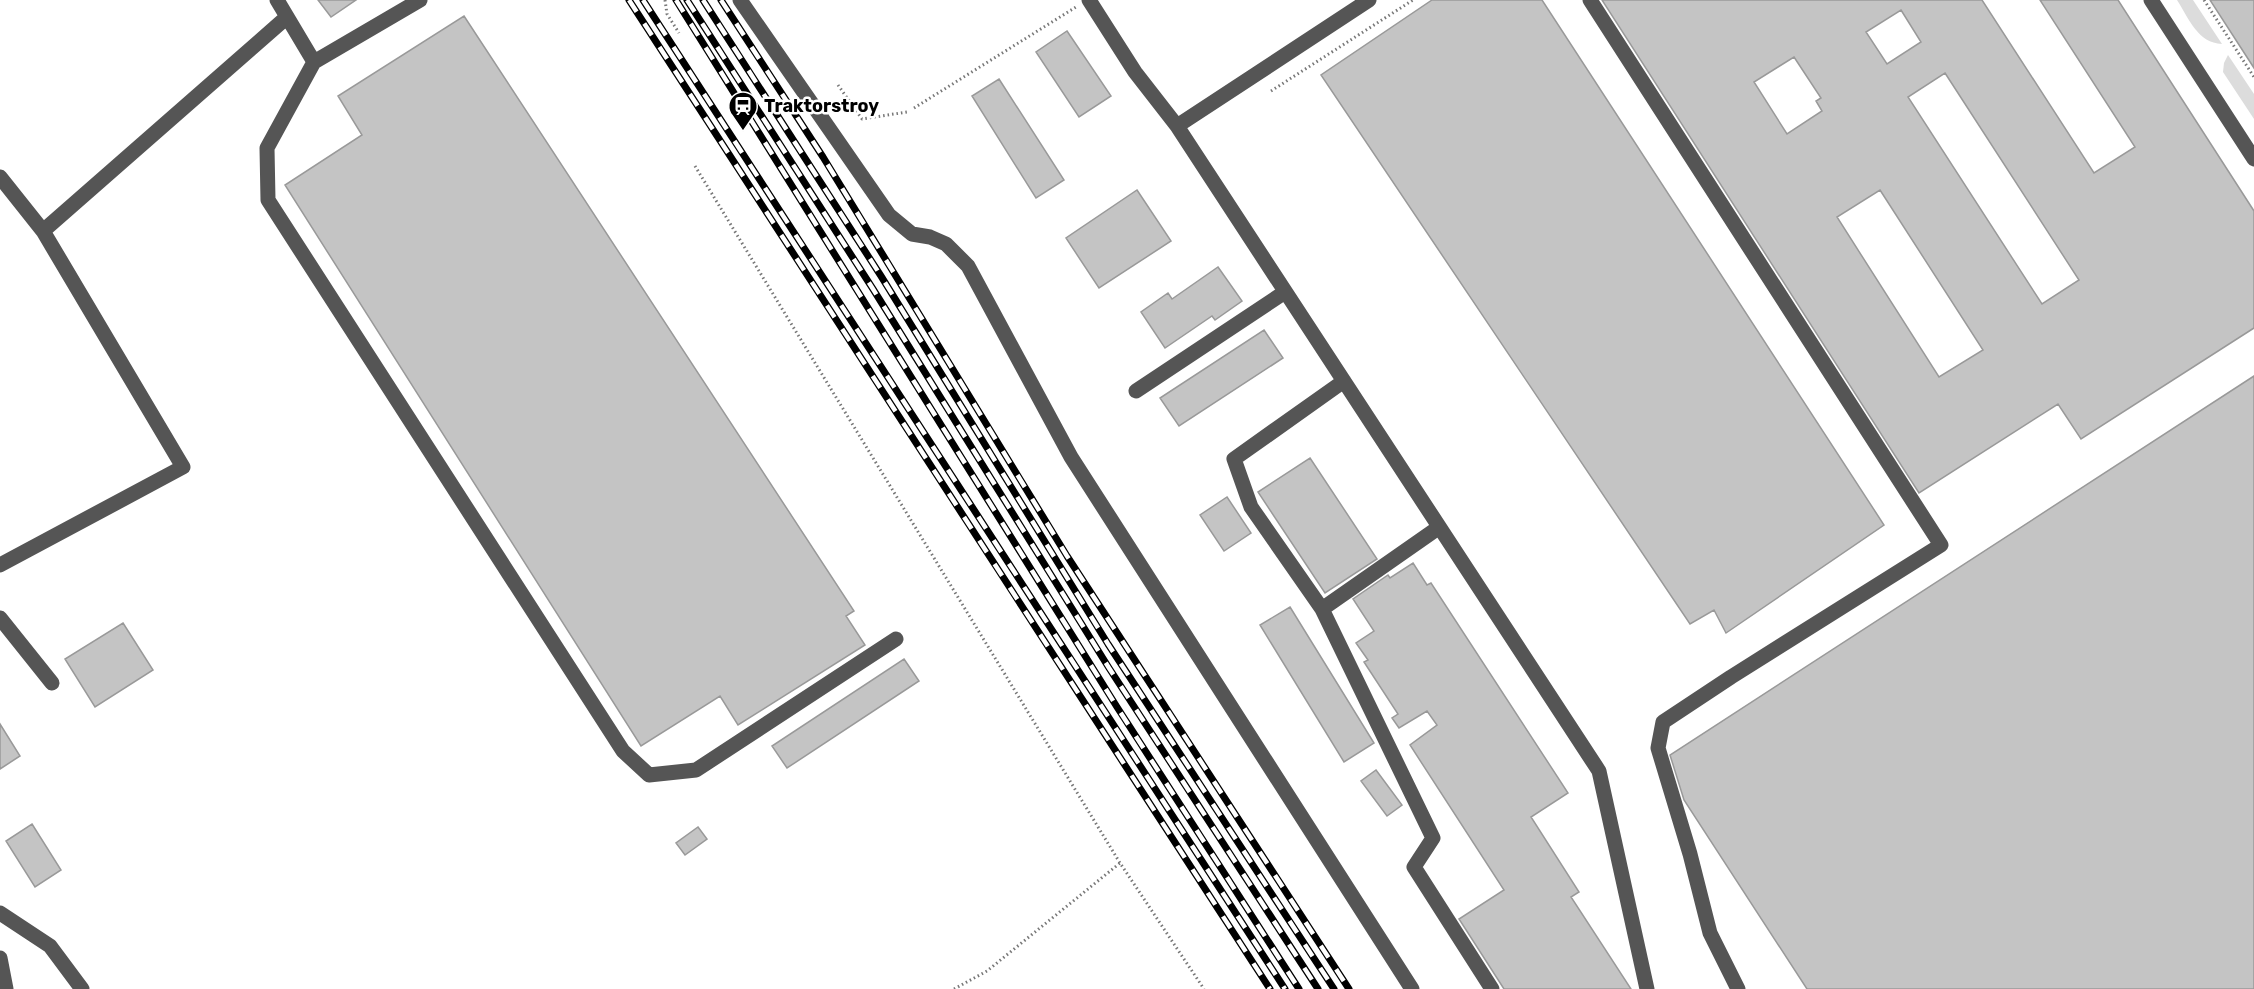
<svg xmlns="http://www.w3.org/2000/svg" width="2254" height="989" font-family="Rubik,sans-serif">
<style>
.green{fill:#dcdcdc}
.building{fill:#c4c4c4;stroke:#999;stroke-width:1.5;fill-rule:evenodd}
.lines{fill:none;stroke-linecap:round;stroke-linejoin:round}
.path{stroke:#777;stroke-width:3;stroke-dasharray:1.5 3;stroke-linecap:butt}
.minor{stroke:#555;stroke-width:15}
.rail-casing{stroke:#000;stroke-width:7}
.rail{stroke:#fff;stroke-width:4.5;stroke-dasharray:14;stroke-linecap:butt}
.labels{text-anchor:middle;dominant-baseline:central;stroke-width:5;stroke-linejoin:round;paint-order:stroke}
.poi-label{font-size:18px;font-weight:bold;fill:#000;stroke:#fff;text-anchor:start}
</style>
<rect width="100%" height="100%" fill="#fff"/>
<!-- green -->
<path class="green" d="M2177,0H2193L2222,44C2198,43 2189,19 2177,0Z
M2228,55L2254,94V119L2223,72L2224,63Z"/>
<!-- building -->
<path class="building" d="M318,0H356L331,17Z
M1432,0H1542L1884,525L1726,633L1714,610L1690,624L1321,75Z
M1602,0H1982L2094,173L2135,147L2040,0H2118L2254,211V328L2081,439L2058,404L1919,493ZM1901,10L1921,42L1887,64L1866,32ZM1794,57L1821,98L1816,101L1822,111L1787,134L1754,82ZM1945,73L2079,280L2042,304L1908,97ZM1880,190L1983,350L1939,377L1837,217Z
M2210,0H2254V68Z
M464,16L854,611L846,616L865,645L738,725L720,696L641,746L285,185L362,135L338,96Z
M1067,31L1111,96L1079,117L1036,52Z
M999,79L1064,180L1036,198L972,96Z
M1137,190L1171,241L1099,288L1066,238Z
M1218,267L1242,301L1215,320L1212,316L1165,348L1141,312L1168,293L1172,299Z
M1264,330L1283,358L1179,426L1160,398Z
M2254,376V989H1807L1684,800L1670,755Z
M1310,458L1377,559L1325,593L1258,492Z
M1227,497L1251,533L1224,551L1200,515Z
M1413,563L1427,585L1431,583L1568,793L1531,817L1579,892L1571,897L1631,989H1504L1459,919L1504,890L1410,745L1437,725L1427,711L1399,728L1392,718L1398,714L1364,662L1368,660L1356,643L1374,631L1353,599L1388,575L1390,578Z
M1290,607L1374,743L1344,762L1260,625Z
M123,623L153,670L95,707L65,659Z
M904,659L919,681L787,768L772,746Z
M0,724L20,756L0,769Z
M1376,770L1402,805L1387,816L1361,781Z
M32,824L61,870L35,887L6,841Z
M698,827L707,839L685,855L676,843Z"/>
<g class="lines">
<!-- path -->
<path class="path" d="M665,0L667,14L679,33
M2204,0L2254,77
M838,85L862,119L907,112
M1271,91L1413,0
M914,108L1076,7
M695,166L1120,863L1204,989
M954,989L987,971L1120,863"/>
<!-- minor -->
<path class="minor" d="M277,0L314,62L420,0
M740,0L889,215L912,234L930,237L946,244L968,266L1071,457L1412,989
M1089,0L1135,72L1177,126L1599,771L1647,989
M1590,0L1941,545L1731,677L1663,722L1658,748L1690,854L1710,933L1738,989
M2151,0L2254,159
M314,62L267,148L268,200L623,751L649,775L696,770L896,639
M1177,126L1369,0
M0,177L43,231
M1344,381L1234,459L1251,507L1322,609L1433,838L1414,867L1492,989
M1136,391L1285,292
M0,565L183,467L43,231L287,17
M1322,609L1438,528
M0,618L52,683
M0,913L50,946L82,989
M0,958L6,989"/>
<!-- rail casing -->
<g class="rail-casing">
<path id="rail" d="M629,0L1270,989
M643,0L1285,989
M676,0L1117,707L1299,989
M687,0L873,289L1109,668L1318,989
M703,0L881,276L1108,644L1334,989
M721,0L823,157L1067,556L1349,989"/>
</g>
<!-- rail -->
<use href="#rail" class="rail"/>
</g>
<!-- icons -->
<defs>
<g id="station-pin" transform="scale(1.5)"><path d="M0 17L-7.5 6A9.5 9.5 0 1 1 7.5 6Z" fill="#000" stroke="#fff"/><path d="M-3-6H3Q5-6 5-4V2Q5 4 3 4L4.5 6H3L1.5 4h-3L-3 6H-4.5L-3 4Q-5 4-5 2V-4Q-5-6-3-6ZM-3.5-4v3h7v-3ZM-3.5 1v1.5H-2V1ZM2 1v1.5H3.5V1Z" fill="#fff"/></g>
</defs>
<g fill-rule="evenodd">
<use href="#station-pin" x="743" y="106"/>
</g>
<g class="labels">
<!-- poi labels -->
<g class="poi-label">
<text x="764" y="106">Traktorstroy</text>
</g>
</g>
</svg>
